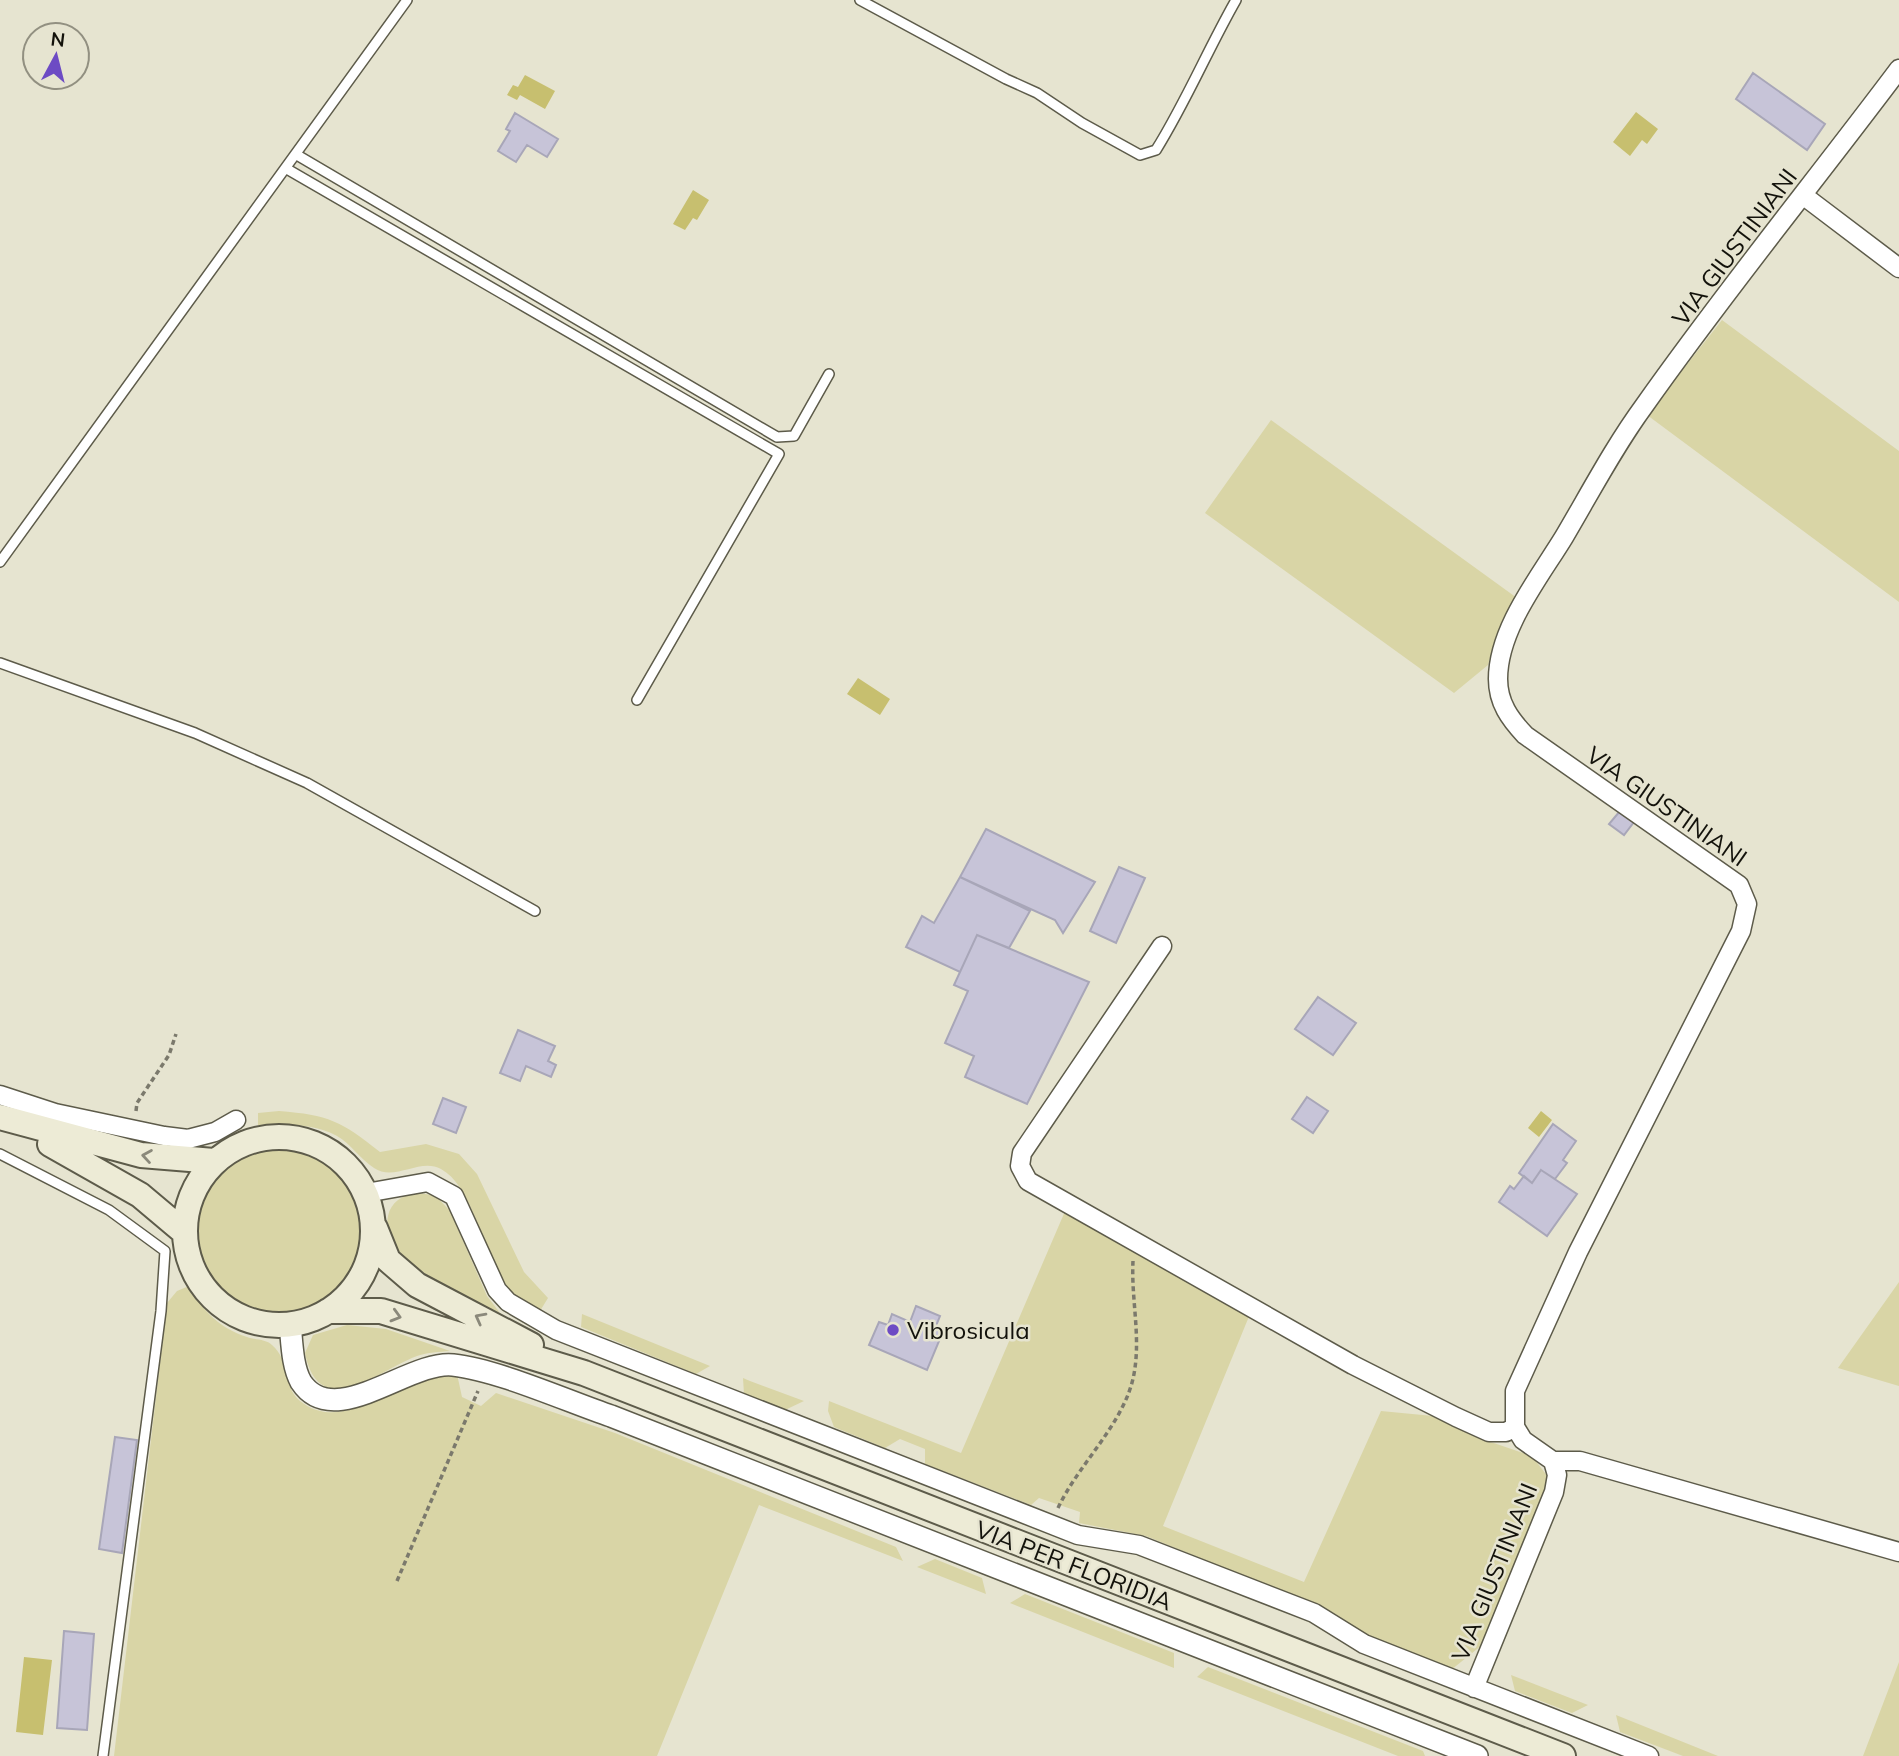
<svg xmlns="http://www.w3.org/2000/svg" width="1899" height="1756" font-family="Mulish,sans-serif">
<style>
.green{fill:#d9d5a6}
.water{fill:#c7bf6f}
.building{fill:#c7c4d8;stroke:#a8a6b8;stroke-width:2}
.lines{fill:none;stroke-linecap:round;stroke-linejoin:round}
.service-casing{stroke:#5d5b4a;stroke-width:12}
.minor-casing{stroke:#5d5b4a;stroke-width:21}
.tertiary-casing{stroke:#5d5b4a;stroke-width:24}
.secondary-casing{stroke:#5d5b4a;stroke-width:28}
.path{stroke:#7b796c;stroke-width:3.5;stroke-dasharray:5 3.5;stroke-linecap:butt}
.service{stroke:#fff;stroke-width:9}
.minor{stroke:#fff;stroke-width:18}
.tertiary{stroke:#fff;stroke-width:21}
.secondary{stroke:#edebd6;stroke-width:24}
.oneway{stroke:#8b897b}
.poi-dot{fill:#6d4bc4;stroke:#e6e4d0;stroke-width:2.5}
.labels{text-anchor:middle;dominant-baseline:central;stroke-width:5;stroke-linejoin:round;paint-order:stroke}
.street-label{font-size:24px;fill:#13120b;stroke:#e6e4d0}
.poi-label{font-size:24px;fill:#13120b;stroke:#e6e4d0;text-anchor:start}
</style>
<rect width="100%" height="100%" fill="#e6e4d0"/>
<!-- green -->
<path class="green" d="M1722,320L1899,451V602L1647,415Z
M1271,420L1517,598L1497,633L1488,665L1454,693L1205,513Z
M279,1111C329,1115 341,1121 380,1152L426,1144L459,1154L477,1174L524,1272L548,1298L540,1311C532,1307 523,1303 516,1298C484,1273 479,1190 441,1169C420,1157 395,1182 374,1168C360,1159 351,1144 337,1136C314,1123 284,1124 258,1125V1113Z
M197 1230a82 82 0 1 1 164 0a82 82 0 1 1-164 0Z
M415,1192L436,1196L450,1211L487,1296L500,1313C468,1297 378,1262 388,1216C391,1202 402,1196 415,1192Z
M1066,1209L1250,1314L1163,1526L1304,1582L1381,1411L1433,1416L1482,1439L1532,1456L1548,1477L1547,1487L1487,1641L1451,1670L1366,1635L1334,1613L1146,1536L1079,1523L1080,1512L1039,1498L1031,1505L925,1464V1449L900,1439L885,1448L834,1427L828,1411L829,1401L961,1453Z
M1899,1282V1386L1838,1368Z
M189,1286C203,1311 219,1328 247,1337C255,1340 266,1339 272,1345C290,1360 283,1387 300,1401C340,1433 387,1388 425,1377C434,1374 447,1375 457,1374L462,1397L481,1406L496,1393L615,1433L896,1547L903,1561L759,1505L657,1756H114L167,1303L177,1291Z
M582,1314L710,1366L696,1374L581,1327Z
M347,1325L386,1329L450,1351C439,1352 428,1352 417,1356C379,1370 319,1424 305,1353L313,1335Z
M743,1378L750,1381L804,1401L785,1410L744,1394Z
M935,1559L982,1578L986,1594L917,1567Z
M1025,1594L1174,1653V1668L1010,1603Z
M1899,1662V1756H1863Z
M1208,1667L1423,1751L1425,1756H1398L1197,1677Z
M1511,1675L1588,1705L1572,1713L1515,1691Z
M1616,1715L1718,1756H1683L1620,1732Z"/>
<!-- water -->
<path class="water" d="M525,75L555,91L545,109L520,95L517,100L507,95L513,85L518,87Z
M1636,112L1658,129L1647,144L1642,140L1630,156L1613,142Z
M693,190L709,200L697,220L693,218L685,230L673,224Z
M858,678L890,699L880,715L847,694Z
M1541,1111L1552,1120L1539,1137L1528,1128Z
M24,1657L52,1660L43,1735L16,1732Z"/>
<!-- building -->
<path class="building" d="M1753,73L1825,124L1807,150L1736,99Z
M515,113L558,139L547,157L527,145L516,162L498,151L510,131L506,129Z
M1620,811L1634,822L1624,835L1609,824Z
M986,829L1095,882L1063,933L1055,920L960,877Z
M1119,867L1145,878L1116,943L1090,931Z
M960,877L1030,911L1009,948L977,935L960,972L906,947L922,916L934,923Z
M977,935L1089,982L1027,1104L965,1077L974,1056L945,1043L968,991L954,985Z
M1318,997L1356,1023L1333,1055L1295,1029Z
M518,1030L555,1046L548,1061L556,1065L551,1077L526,1066L520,1081L500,1073Z
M1307,1097L1328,1111L1313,1133L1292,1119Z
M443,1098L466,1107L456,1133L433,1124Z
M1553,1124L1576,1141L1563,1160L1567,1163L1555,1179L1541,1170L1532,1183L1519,1173Z
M1541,1170L1577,1194L1547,1236L1499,1202L1510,1186L1514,1189L1524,1176L1532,1183Z
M916,1306L940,1316L936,1326L944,1329L927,1370L869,1345L879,1322L888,1325L892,1314L910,1322Z
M115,1437L137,1440L122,1553L99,1549Z
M64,1631L94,1634L87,1730L57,1728Z"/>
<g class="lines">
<!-- service casing -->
<g class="service-casing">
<path id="service" d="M860,0L1006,79L1037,93L1082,123L1140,155L1156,150C1186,102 1208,49 1236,0
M297,155L777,437L794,436L829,374
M287,169L779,454L637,700
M0,562L407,0
M0,663L195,733L307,783L535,911
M0,1154L109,1210L165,1251L161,1311L103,1756"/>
</g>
<!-- minor casing -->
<g class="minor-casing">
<path id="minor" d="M1804,196L1899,268
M1162,946L1022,1153L1020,1166L1028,1181L1353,1365L1456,1417L1489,1432H1506L1515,1427
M0,1095L55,1113L164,1136L188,1139L215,1132L236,1120
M366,1193L428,1182L454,1196L497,1290L508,1302L556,1330L1078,1535L1139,1545L1314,1613L1364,1644L1649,1756
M1553,1461H1580L1899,1552
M1474,1688L1554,1492L1557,1475L1553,1461L1523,1440L1515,1427V1391L1578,1252L1741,931L1747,904L1739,885L1525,735C1510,719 1498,703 1498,679C1498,629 1539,578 1564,537C1590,493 1614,447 1644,406C1725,291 1815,181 1899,69"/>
</g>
<!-- tertiary casing -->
<g class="tertiary-casing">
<path id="tertiary" d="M290,1324C292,1342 292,1366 301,1382C334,1432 409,1360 453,1365C498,1370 567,1401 611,1416L1477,1756"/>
</g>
<!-- secondary casing -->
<g class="secondary-casing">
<path id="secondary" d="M0,1117L141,1155L214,1161
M185 1231a94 94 0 1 1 188 0a94 94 0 1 1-188 0Z
M50,1144L140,1195L184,1232
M375,1228L388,1260L417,1285L531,1345
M328,1311H381L584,1373L1563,1756"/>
</g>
<!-- path -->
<path class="path" d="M136,1111L137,1103L169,1055L176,1034
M1058,1508C1079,1463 1125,1423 1134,1374C1141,1336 1131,1299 1133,1261
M397,1581L478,1391"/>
<!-- service -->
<use href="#service" class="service"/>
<!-- minor -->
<use href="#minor" class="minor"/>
<!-- tertiary -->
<use href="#tertiary" class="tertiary"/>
<!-- secondary -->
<use href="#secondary" class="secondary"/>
</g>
<!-- one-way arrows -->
<defs><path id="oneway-chevron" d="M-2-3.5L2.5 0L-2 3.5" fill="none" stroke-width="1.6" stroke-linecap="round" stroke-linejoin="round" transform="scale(1.75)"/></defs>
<g class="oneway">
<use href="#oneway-chevron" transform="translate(147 1156) rotate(-171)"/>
<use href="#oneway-chevron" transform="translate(396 1316) rotate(16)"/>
<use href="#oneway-chevron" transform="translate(480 1318) rotate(-152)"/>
</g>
<!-- markers -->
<circle class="poi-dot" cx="893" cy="1330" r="7"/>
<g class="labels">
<!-- street labels -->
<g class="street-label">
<text transform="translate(1734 247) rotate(-53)">VIA GIUSTINIANI</text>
<text transform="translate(1667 806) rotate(35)">VIA GIUSTINIANI</text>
<text transform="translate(1074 1565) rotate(21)">VIA PER FLORIDIA</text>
<text transform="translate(1494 1572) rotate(-68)">VIA GIUSTINIANI</text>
</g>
<!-- poi labels -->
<g class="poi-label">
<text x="907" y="1330">Vibrosicula</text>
</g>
</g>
<!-- north arrow -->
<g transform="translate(56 56) rotate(7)"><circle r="33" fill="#e6e4d0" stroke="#929081" stroke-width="2"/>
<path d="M0-5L12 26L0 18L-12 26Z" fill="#6d4bc4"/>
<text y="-10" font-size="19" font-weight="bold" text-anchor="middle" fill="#13120b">N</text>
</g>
</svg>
